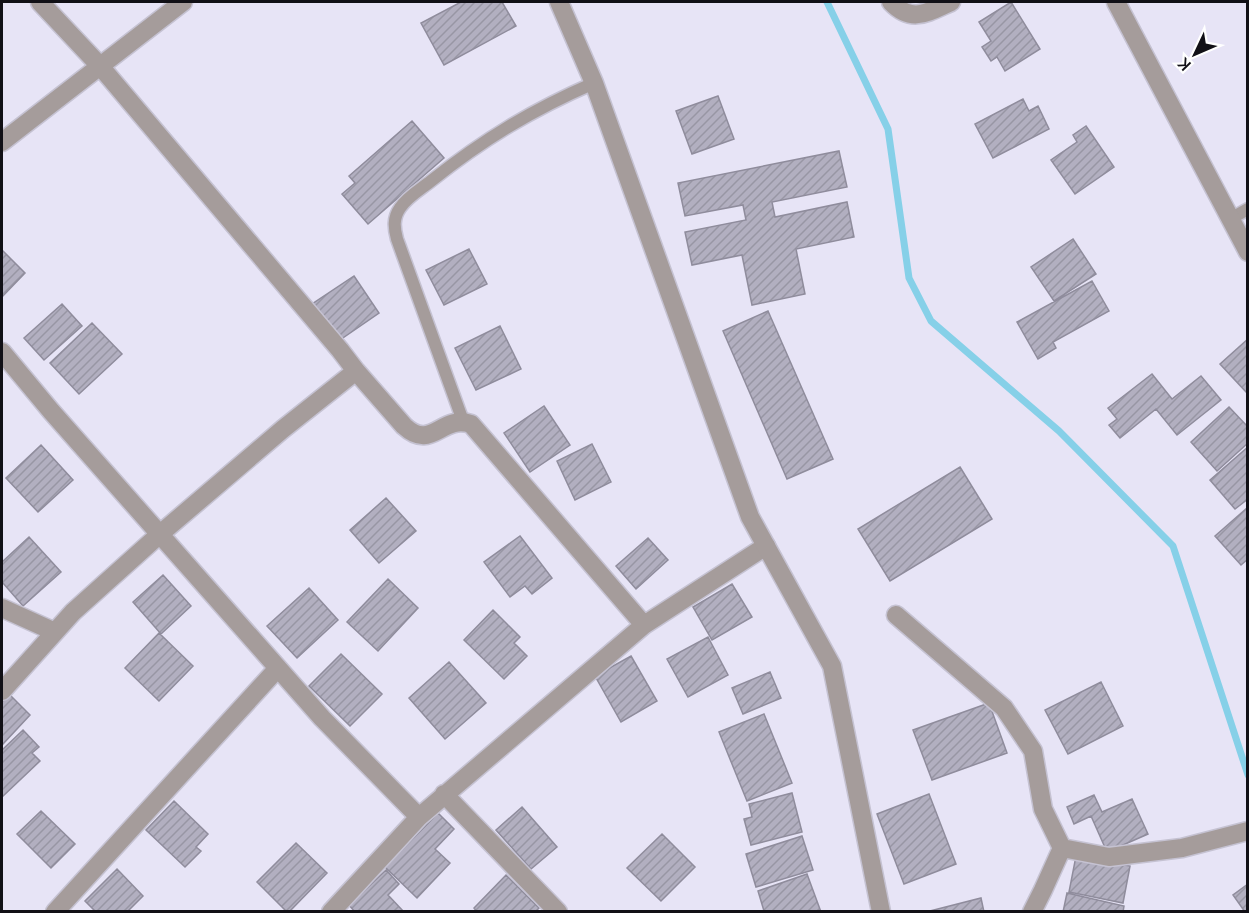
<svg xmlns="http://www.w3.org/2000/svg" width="1249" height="913" font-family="Manrope,sans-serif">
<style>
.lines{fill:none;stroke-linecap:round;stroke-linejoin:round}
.stream{stroke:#86d0e8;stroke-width:7}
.building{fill:url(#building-hatch);stroke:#8f8c9c;stroke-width:1.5}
.service-casing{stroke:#c5c2d2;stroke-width:15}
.minor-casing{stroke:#c5c2d2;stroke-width:21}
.tertiary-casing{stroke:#c5c2d2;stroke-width:21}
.service{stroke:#a59c9b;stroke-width:12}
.minor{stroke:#a59c9b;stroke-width:18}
.tertiary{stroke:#a59c9b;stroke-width:18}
</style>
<defs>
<pattern id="building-hatch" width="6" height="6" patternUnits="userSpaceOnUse" patternTransform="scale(1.5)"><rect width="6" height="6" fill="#b2afc0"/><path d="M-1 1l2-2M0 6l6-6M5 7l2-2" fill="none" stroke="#9896a4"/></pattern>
</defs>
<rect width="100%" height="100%" fill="#e7e4f6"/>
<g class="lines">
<!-- stream -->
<path class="stream" d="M827,2L888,129L909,278L931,321L1059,431L1173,546L1248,775"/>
</g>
<!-- building -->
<path class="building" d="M461,2H502L516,26L444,65L421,23Z
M1011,2L1040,49L1005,71L997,57L991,61L982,47L991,41L979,22Z
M718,96L734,139L692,154L676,111Z
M1023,99L1029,111L1038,106L1049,129L993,158L975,124Z
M412,121L444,158L368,224L342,194L355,183L349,176Z
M1086,126L1114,167L1075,194L1051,160L1077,142L1073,135Z
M839,151L847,187L772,202L775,217L847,202L854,237L796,249L805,294L752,305L742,255L692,265L685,232L746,220L743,205L685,216L678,183Z
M1073,239L1096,274L1054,301L1031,267Z
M469,249L487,284L444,305L426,270Z
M2,250L25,273L2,297Z
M354,276L379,313L337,342L312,304Z
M1092,281L1109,311L1053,342L1056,348L1038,359L1017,322Z
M62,304L82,326L44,360L24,338Z
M768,311L833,459L787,479L723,331Z
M92,323L122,354L79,394L50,363Z
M500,326L521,369L476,390L455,348Z
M1248,339V394L1220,364Z
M1152,374L1172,399L1201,376L1221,400L1177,435L1156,409L1120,438L1109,425L1117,419L1108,408Z
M544,406L570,445L530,472L504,433Z
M1229,407L1248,427V443L1217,471L1191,442Z
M592,444L611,482L575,500L557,461Z
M41,445L73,480L38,512L6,478Z
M1248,447V499L1235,509L1210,480Z
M960,467L992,519L890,581L858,529Z
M386,498L416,531L379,563L350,530Z
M1247,508L1248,559L1241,565L1215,536Z
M520,536L552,578L532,594L525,586L510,597L484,562Z
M29,537L61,572L23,606L2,582V562Z
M648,538L668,560L636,589L616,566Z
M163,575L191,606L161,634L133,602Z
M388,579L418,608L378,651L347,622Z
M732,584L752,617L712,640L693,607Z
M309,588L338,620L297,658L267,626Z
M493,610L520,637L514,643L527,656L504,679L464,640Z
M159,633L193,666L159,701L125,668Z
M708,637L728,675L688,697L667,659Z
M341,654L382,694L350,726L309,686Z
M631,656L657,701L621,722L595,676Z
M449,662L486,703L445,739L409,698Z
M770,672L781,698L743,714L732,688Z
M1101,682L1123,726L1068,754L1045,710Z
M9,694L30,715L2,745V702Z
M989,703L1007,753L932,780L913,730Z
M764,714L792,783L747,801L719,732Z
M23,730L39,747L32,753L40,761L2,797V750Z
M792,793L802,832L751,845L744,819L752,817L749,804Z
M929,794L956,864L904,884L877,814Z
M1094,795L1102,812L1132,799L1148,834L1107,852L1091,816L1074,824L1067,807Z
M174,801L208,834L196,847L201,851L185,867L146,830Z
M522,807L557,847L531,869L496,830Z
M41,811L75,844L51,868L17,834Z
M438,813L454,829L435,849L450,863L417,898L385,867Z
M662,834L695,867L661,901L627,868Z
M802,836L813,870L756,887L746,854Z
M296,843L327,873L289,912H287L257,882Z
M1076,856L1130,866L1123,903L1069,892Z
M117,869L143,896L127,912H96L85,901Z
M386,870L399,884L388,895L404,912H355L349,905Z
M807,874L821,912H763L764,911L758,891Z
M506,875L539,908L535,912H477L474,908Z
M1248,884V912H1245L1233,895Z
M1067,893L1124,906L1123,912H1063Z
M981,898L984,912H926Z"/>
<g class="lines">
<!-- service casing -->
<g class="service-casing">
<path id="service" d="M1230,219L1248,209
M463,421L397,239C394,228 393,218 400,208C407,197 421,189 431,181C484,139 532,110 594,83"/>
</g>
<!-- minor casing -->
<g class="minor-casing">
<path id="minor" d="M40,2L100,66L340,350L356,371L404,426C432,452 441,414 471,424L644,625
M891,2C912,24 928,12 951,2
M1116,2L1248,252
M2,142L183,2
M2,352L51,411L322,718L419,817
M2,608L55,632
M896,615L1004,708L1033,751L1043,809L1062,848L1043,890L1032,912
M2,691L73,612L160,534L283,429L356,371
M444,794L558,912
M1062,848L1109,857L1182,848L1248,831
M55,912L278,668
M331,912L419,817L644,625L766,546"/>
</g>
<!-- tertiary casing -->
<g class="tertiary-casing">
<path id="tertiary" d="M559,2L594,83L750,517L832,666L881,912"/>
</g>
<!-- service -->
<use href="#service" class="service"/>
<!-- minor -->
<use href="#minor" class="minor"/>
<!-- tertiary -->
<use href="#tertiary" class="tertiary"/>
</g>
<!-- border -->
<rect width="1249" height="913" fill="none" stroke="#111016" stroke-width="6"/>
<!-- north arrow -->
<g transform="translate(1195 54) rotate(226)" stroke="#ffffff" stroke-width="4.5" paint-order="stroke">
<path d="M0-4.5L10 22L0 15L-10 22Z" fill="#111016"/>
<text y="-9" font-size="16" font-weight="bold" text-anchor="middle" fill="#111016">K</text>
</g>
</svg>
